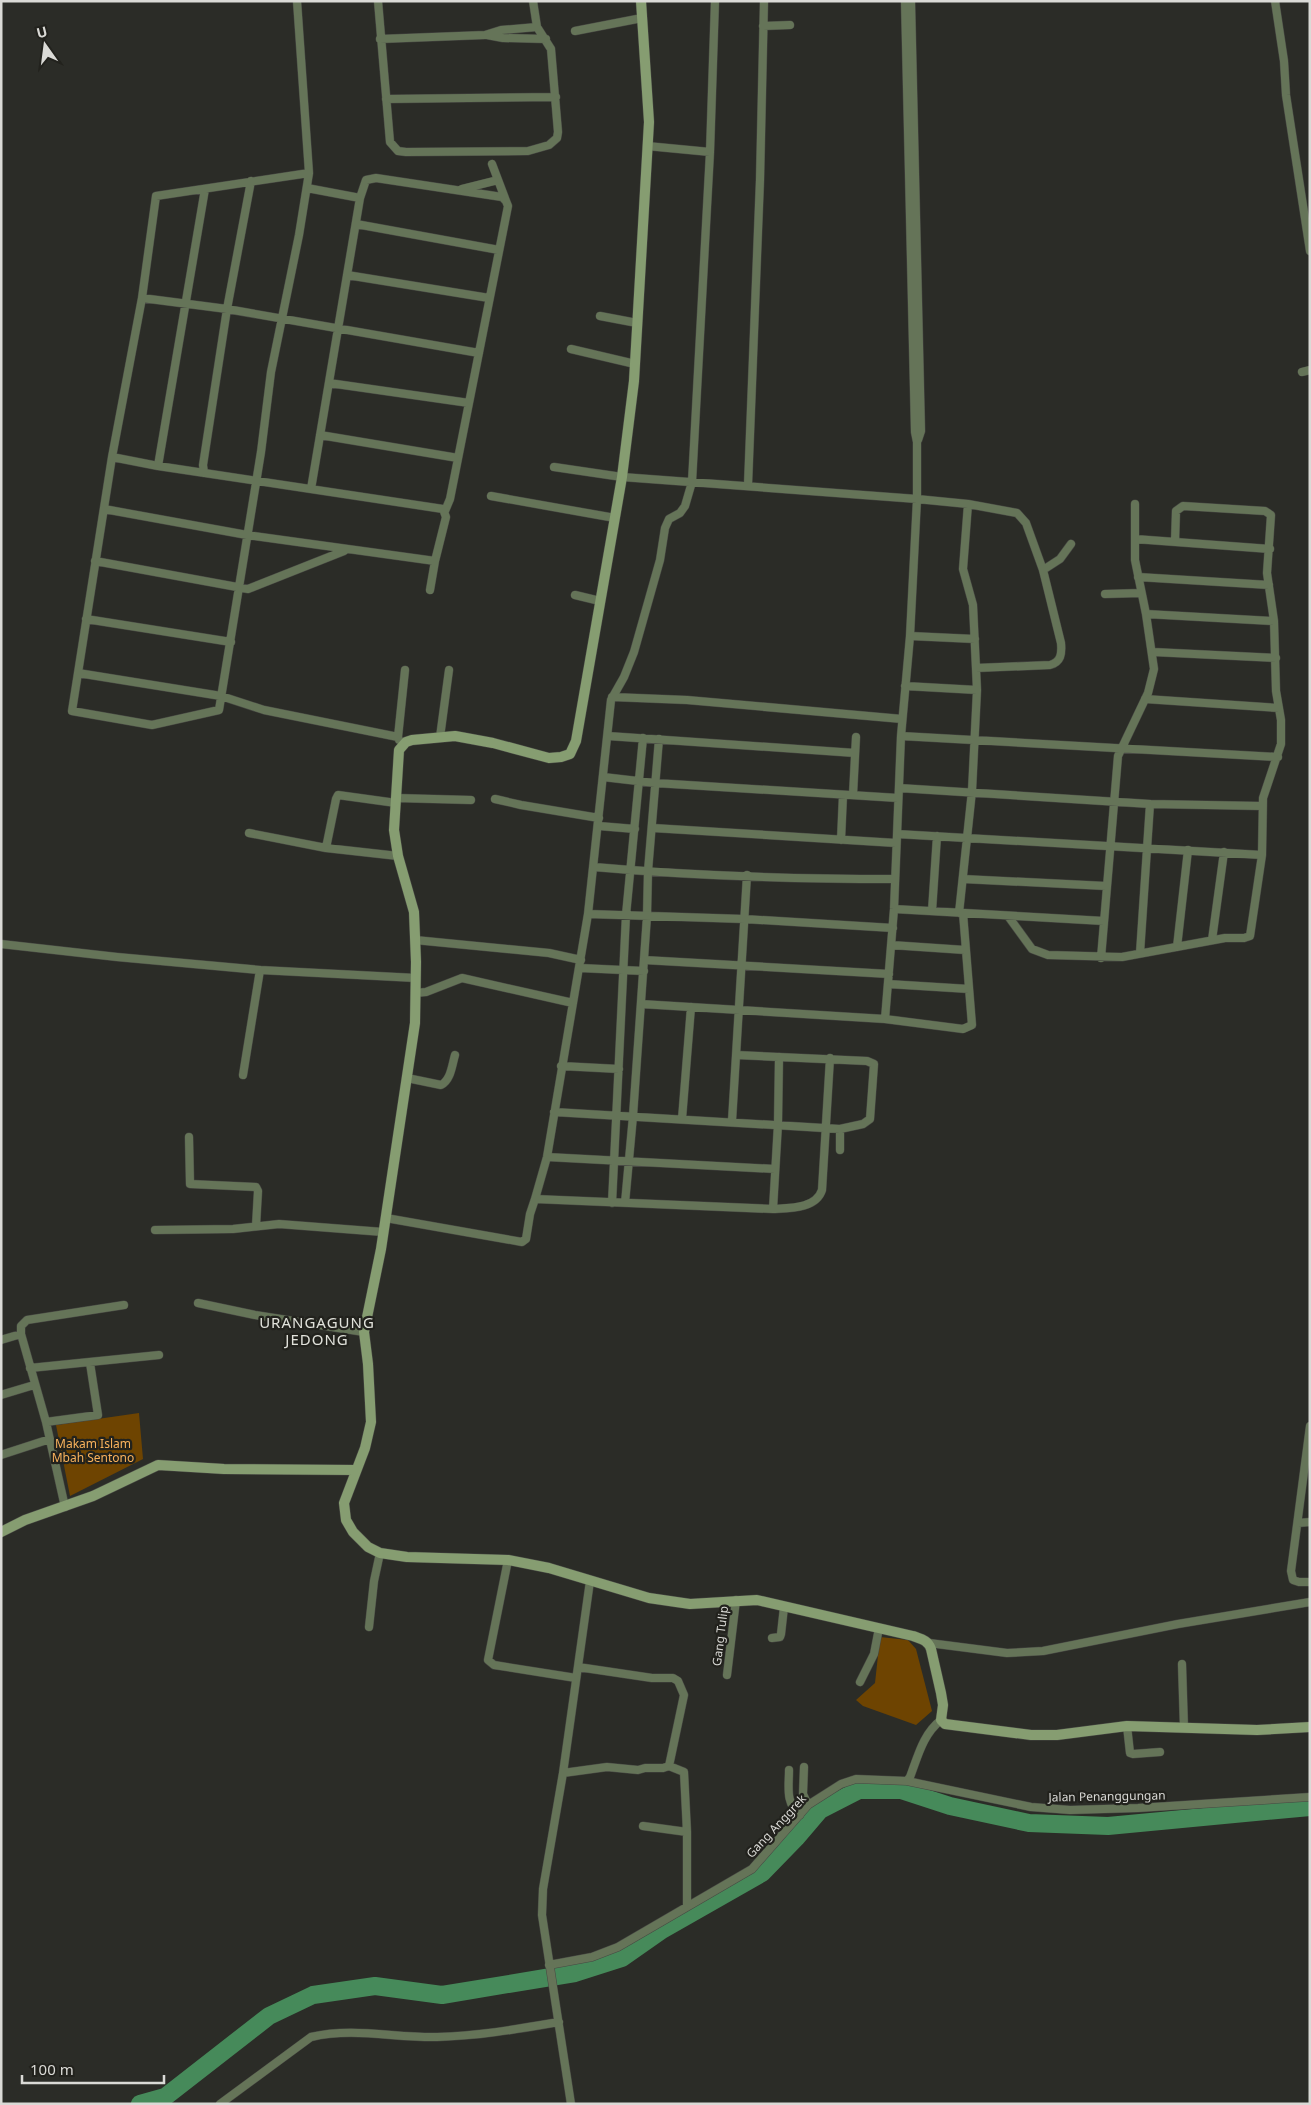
<svg xmlns="http://www.w3.org/2000/svg" width="1311" height="2105" font-family="'Noto Sans',sans-serif">
<style>
.green{fill:#6e4401}
.lines{fill:none;stroke-linecap:round;stroke-linejoin:round}
.river{stroke:#468a5a;stroke-width:18}
.street-casing{stroke:#474843;stroke-width:9}
.secondary-casing{stroke:#474843;stroke-width:11}
.street{stroke:#657458;stroke-width:8}
.secondary{stroke:#869d71;stroke-width:10}
.labels{text-anchor:middle;dominant-baseline:central;stroke-width:4.5;stroke-linejoin:round;paint-order:stroke}
.park-label{font-size:12px;fill:#f9b25c;stroke:#22221d}
.street-label{font-size:12px;fill:#dadad6;stroke:#22221d}
.quarter-label{font-size:15px;letter-spacing:1px;fill:#e1e2db;stroke:#22221d}
</style>
<rect width="100%" height="100%" fill="#2b2c27"/>
<!-- green -->
<path class="green" d="M139,1413L143,1459L70,1496L56,1425Z
M880,1637L908,1640L916,1649L932,1711L916,1725L863,1706L856,1700L875,1683Z"/>
<g class="lines">
<!-- river -->
<path class="river" d="M140,2104L165,2097L269,2016L313,1995L375,1986L442,1995L575,1973L622,1958L662,1930L762,1873L797,1837L820,1810L859,1790H901L950,1806L1029,1823L1108,1826L1310,1807"/>
<!-- street casing -->
<g class="street-casing">
<path id="street" d="M297,1L309,173L299,235L271,372L261,452L219,710L152,725L72,711L112,457L142,298L156,196L309,173
M378,1L390,142L398,151L406,152L528,151L549,145L557,138L558,132L551,49L537,27L533,1
M715,1L710,152L692,482L685,506L680,513L669,519L665,528L660,560L634,652L624,677L611,700L588,914L547,1157L535,1199L773,1209C789,1208 816,1209 822,1190L830,1058
M911,1L921,431L918,440
M1275,1L1284,61L1286,95L1310,251
M763,26L790,25
M575,31L642,18
M487,35L503,38L546,39
M380,39L485,35L501,30L537,27
M386,99L556,97
M647,146L710,152
M492,164L506,201
M307,188L360,198
M462,189L498,180
M356,224L499,250
M347,275L489,298
M142,298L227,309L479,353
M600,316L637,323
M571,349L635,364
M1302,372L1310,370
M329,383L469,403
M320,435L458,458
M158,466L205,189
M554,467L622,477L917,499L968,504L1017,513L1026,523L1043,570L1061,643C1062,654 1061,662 1050,665L976,668
M204,473L203,465L227,309L251,181
M748,485L760,180L764,1
M311,489L360,198L366,180L376,178L502,197L506,201L508,206L450,499L445,511
M491,496L615,518
M104,509L247,535L435,561L446,517L443,509L158,466L112,457
M1135,539L1270,549
M95,561L248,589L344,551
M1043,570L1060,559L1071,544
M1138,577L1269,585
M430,590L435,561
M1105,594L1141,593
M575,595L600,601
M1146,614L1274,621
M86,619L231,642
M910,636L975,639
M1153,652L1276,658
M78,673L221,696L264,710L398,737
M905,686L977,690
M612,697L687,700L902,719
M1145,699L1279,708
M608,736L855,753
M901,736L1278,757
M440,737L449,670
M399,740L398,737L405,670
M603,777L655,783L898,798
M899,788L1150,804L1262,806
M853,795L856,737
M396,798L471,800
M495,799L521,805L599,818
M599,826L635,829
M653,828L896,843
M249,833L326,848L398,856
M897,834L1262,855L1263,798L1281,744V720L1276,691L1274,621L1267,573L1271,515L1265,511L1183,506L1176,511L1175,542
M841,840L843,795
M326,848L336,799L338,795L396,803
M594,867C694,876 795,879 895,879
M963,879L1106,886
M894,909L1104,921
M932,911L937,836
M959,913L972,791L977,690L973,605L963,569L968,504
M588,914L744,919L893,928
M1008,916L1032,949L1048,955L1122,957L1225,938H1244L1250,936L1262,855
M415,940L549,953L581,960
M1212,940L1224,852
M1,944L117,957L260,970L416,978
M891,945L965,950
M1177,947L1188,850
M1140,953L1150,804
M1101,958L1118,756L1148,693L1154,669L1146,614L1135,560V504
M644,960L889,974
M580,968L644,971
M888,984L969,989
M415,993L426,992L462,978L573,1003
M641,1004L885,1019L894,909L901,736L910,636L917,499V442L915,432L905,1
M885,1019L963,1029L972,1025L963,913
M736,1055L867,1061L874,1064L870,1119L863,1124L840,1129V1150
M561,1066L619,1069
M243,1075L260,970
M407,1078L441,1085C451,1080 452,1065 455,1055
M554,1112L840,1129
M682,1119L691,1007
M732,1121L747,875
M189,1137L190,1184L256,1187L258,1191L256,1226
M547,1157L775,1169
M612,1203L626,915L643,738
M625,1203L633,1116L647,916L648,871L659,739
M773,1209L778,1124L779,1057
M386,1218L522,1242L526,1239L530,1214L535,1199
M155,1230L233,1229L279,1224L383,1232
M198,1303L255,1315L364,1332
M1,1340L21,1334
M30,1368L159,1355
M1,1395L34,1385
M46,1422L98,1415L90,1363
M1310,1426L1291,1571L1293,1580L1299,1582H1310
M1,1455L50,1439
M65,1507L46,1422L21,1334V1326L27,1320L124,1305
M1298,1523L1310,1522
M508,1560L488,1660L494,1665L576,1678
M369,1627L374,1581L380,1553
M772,1638L780,1637L781,1634L784,1607
M929,1643L1007,1653L1043,1651L1178,1624L1310,1602
M1182,1664L1184,1728
M578,1667L652,1678H673L678,1681L684,1695L669,1766
M727,1675L736,1600
M860,1682L874,1654L879,1628
M1127,1726L1130,1753L1133,1754L1160,1752
M804,1767L803,1794L808,1805
M789,1770C789,1787 785,1803 800,1815
M563,1773L607,1767L638,1770L645,1768H663L669,1766L684,1772L687,1832V1905
M907,1781L1031,1807L1070,1810L1138,1808L1310,1797
M643,1826L687,1832
M549,1965L592,1957L618,1947L752,1869L808,1805L841,1784L856,1779L907,1781L910,1777C918,1756 923,1734 941,1720
M220,2104L311,2037C353,2027 395,2038 437,2037C479,2036 518,2029 559,2022
M571,2104L542,1915L543,1889L563,1773L590,1581"/>
</g>
<!-- secondary casing -->
<g class="secondary-casing">
<path id="secondary" d="M641,1L649,122L634,381L622,477L576,741L570,754L561,757L549,758L493,743L455,736L412,740L406,742L399,750L394,830L398,856L414,912L416,962L415,1023L381,1249L364,1332L368,1364L371,1422L365,1448L344,1503L346,1520L353,1532L368,1547L380,1553L407,1557L508,1560L549,1568L649,1598L690,1604L757,1600L913,1636C921,1639 928,1640 931,1649L941,1693L943,1705L941,1720L945,1724L1031,1735H1057L1127,1726L1257,1730L1310,1727
M1,1532L25,1520L93,1496L158,1465L224,1469L356,1470"/>
</g>
<!-- street -->
<use href="#street" class="street"/>
<!-- secondary -->
<use href="#secondary" class="secondary"/>
</g>
<g class="labels">
<!-- park labels -->
<g class="park-label">
<text x="93" y="1443">Makam Islam<tspan x="93" dy="14">Mbah Sentono</tspan></text>
</g>
<!-- street labels -->
<g class="street-label">
<text transform="translate(720 1636) rotate(-83)">Gang Tulip</text>
<text transform="translate(1107 1796) rotate(-1)">Jalan Penanggungan</text>
<text transform="translate(776 1826) rotate(-47)">Gang Anggrek</text>
</g>
<!-- quarter labels -->
<g class="quarter-label">
<text x="317" y="1322">URANGAGUNG<tspan x="317" dy="17">JEDONG</tspan></text>
</g>
</g>
<!-- border -->
<rect width="1311" height="2105" fill="none" stroke="#dadad6" stroke-width="5"/>
<!-- north arrow -->
<g transform="translate(45 45) rotate(346)" stroke="#22221d" stroke-width="4" paint-order="stroke">
<path d="M0-4L9 19L0 12L-9 19Z" fill="#dadad6"/>
<text y="-8" font-size="14" font-weight="bold" text-anchor="middle" fill="#dadad6">U</text>
</g>
<!-- scale -->
<path d="M22 2075v8h142v-8" fill="none" stroke="#dadad6" stroke-width="2.5"/>
<text x="30" y="2075" font-size="15" fill="#dadad6" stroke="#22221d" stroke-width="4" paint-order="stroke">100 m</text>
</svg>
